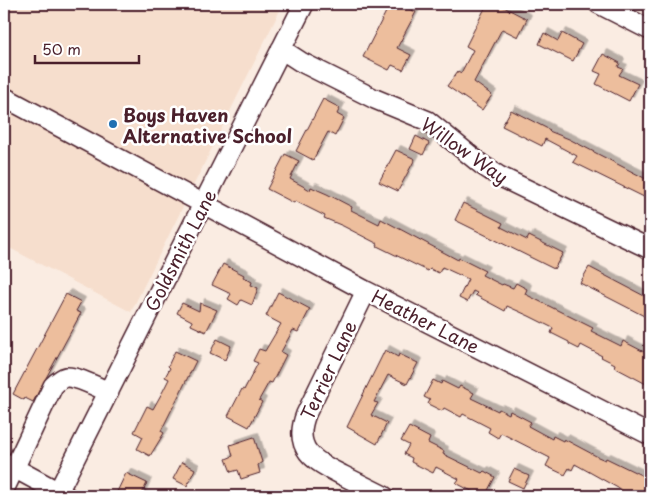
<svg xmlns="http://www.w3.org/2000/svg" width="654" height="500" font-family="'Playpen Sans',sans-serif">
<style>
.built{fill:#f6decd}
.building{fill:#edbe9d;stroke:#4a1f2b;filter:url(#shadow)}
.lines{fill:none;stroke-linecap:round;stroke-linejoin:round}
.minor-casing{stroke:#4a1f2b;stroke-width:22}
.minor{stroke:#fff;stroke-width:19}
.poi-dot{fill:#1f6fb2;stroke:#fff;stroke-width:2}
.labels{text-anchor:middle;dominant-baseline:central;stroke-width:5;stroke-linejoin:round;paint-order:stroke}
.poi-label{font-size:18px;font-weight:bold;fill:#4a1f2b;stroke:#fff;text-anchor:start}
.street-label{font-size:18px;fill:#4a1f2b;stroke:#fff}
</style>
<defs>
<filter id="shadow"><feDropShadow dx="4.5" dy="-4.5" stdDeviation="0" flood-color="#0004"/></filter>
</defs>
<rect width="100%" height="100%" fill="#faece2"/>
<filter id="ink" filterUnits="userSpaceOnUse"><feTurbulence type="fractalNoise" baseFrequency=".02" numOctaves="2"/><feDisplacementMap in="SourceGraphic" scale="10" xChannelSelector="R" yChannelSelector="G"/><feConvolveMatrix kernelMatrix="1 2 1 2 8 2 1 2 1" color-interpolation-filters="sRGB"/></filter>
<g filter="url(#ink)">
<!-- built -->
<path class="built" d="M4,4H283L131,312L4,245Z"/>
<!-- building -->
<path class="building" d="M390,4H412L409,9L416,12L397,48L411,55L403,70L392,65L389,70L363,57Z
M487,4H498L527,19L518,37L502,29L474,82L492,95L482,110L447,86L458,71L461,73L473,50L466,46Z
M544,33L558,41L562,33L582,44L573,61L539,44Z
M603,54L620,63L618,67L623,69L619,75L638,84L629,101L596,84L601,74L594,71Z
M323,99L340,108L337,114L344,118L335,136L328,132L313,160L296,151Z
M511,110L550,130L549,131L569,139L650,181V200L573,162L577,156L545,139L542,146L502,126Z
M416,136L429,143L423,155L410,149Z
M396,150L415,159L398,191L379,182Z
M285,154L299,161L290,179L310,190L311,187L327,194L352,207L351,210L379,224L381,219L458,260L459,258L485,271L482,275L502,285L503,284L513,288L516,283L527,289L525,294L593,328L591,331L621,346L623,341L650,355V386L614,367L615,364L601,357L602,356L581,345L579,349L569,344V342L551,333L553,328L529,316L507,306L505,311L475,295L477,293L473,291L467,302L459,298L468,279L442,267L439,273L430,269L428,271L377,246L378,244L343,226L324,218L325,216L295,201L294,203L267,189Z
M463,203L503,223L501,227L527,240L529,236L563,253L554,269L455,220Z
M223,264L244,275L243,277L252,282L251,285L258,288L252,305L241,300L238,305L228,299L231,294L212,285Z
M589,267L650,299V319L580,283Z
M278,292L310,309L298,332L293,330L281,352L286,355L272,383L269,382L259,400L262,402L249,427L228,416L242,389L244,390L258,363L253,361L259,349L265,351L281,324L266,316Z
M66,294L81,302L76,311L81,313L33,402L25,398L24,400L13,394Z
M182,303L199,311L200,303L217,310L206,332L191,325L192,321L177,313Z
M217,339L231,346L225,360L210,353Z
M385,350L398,357L399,354L418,363L407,384L388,375L374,402L378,403L371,415L387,423L377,444L347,427Z
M175,351L196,361L161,431L164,433L150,456L137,449L143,437L134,432L147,406L153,409L163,391L169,379L165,377L170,368L168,366Z
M433,380L441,384L442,381L458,389L460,386L474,393L471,398L498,411L499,409L509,414L510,411L531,422L528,426L552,439L553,436L563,441L564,439L598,457L605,460L606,458L641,475L650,481V496H623L625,492L575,464L572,470L569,468L565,475L546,466L550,458L501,433L498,438L488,432L490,428L463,414L461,417L444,408L442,411L428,404L430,400L424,397Z
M409,427L430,438L428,443L444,451L443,454L482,473L484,471L495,477L485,496H481L456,483L459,479L436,467L433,473L411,462L412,458L404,454L409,445L401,441Z
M254,437L262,462L258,465L260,473L241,479L238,470L231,472L226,459L233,456L230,445Z
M182,462L195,469L187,486L173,479Z
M514,469L529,476L523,488L508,481Z
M126,473L147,483L141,496H115Z"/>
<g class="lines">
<!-- minor casing -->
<g class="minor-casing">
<path id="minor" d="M599,4L650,30
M281,49L301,62L375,99L428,121L482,165L499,176L650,249
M4,97L366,291L650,435
M366,291L306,414C292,450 315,461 342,475C356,482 370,489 384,496
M5,463L66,496
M4,490L53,386C57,382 61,378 66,377C77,376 99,388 109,392
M56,496L304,4"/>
</g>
<!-- minor -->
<use href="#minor" class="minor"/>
</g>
</g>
<!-- markers -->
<circle class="poi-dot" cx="113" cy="124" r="5"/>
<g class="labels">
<!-- poi labels -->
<g class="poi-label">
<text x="123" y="114">Boys Haven<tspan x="123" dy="21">Alternative School</tspan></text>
</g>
<!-- street labels -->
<g class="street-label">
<text transform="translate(465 150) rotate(35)">Willow Way</text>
<text transform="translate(180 250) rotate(-63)">Goldsmith Lane</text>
<text transform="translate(426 321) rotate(27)">Heather Lane</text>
<text transform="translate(328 370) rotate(-65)">Terrier Lane</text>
</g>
</g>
<!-- margin -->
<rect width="654" height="500" fill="none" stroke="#fff" stroke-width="20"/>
<rect x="10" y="10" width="634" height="480" fill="none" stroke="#4a1f2b" stroke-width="2" filter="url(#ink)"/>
<!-- scale -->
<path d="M35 55v8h104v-8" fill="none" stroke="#4a1f2b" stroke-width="2.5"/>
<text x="42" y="55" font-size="15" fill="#4a1f2b" stroke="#ffffff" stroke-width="4" paint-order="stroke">50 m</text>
</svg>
